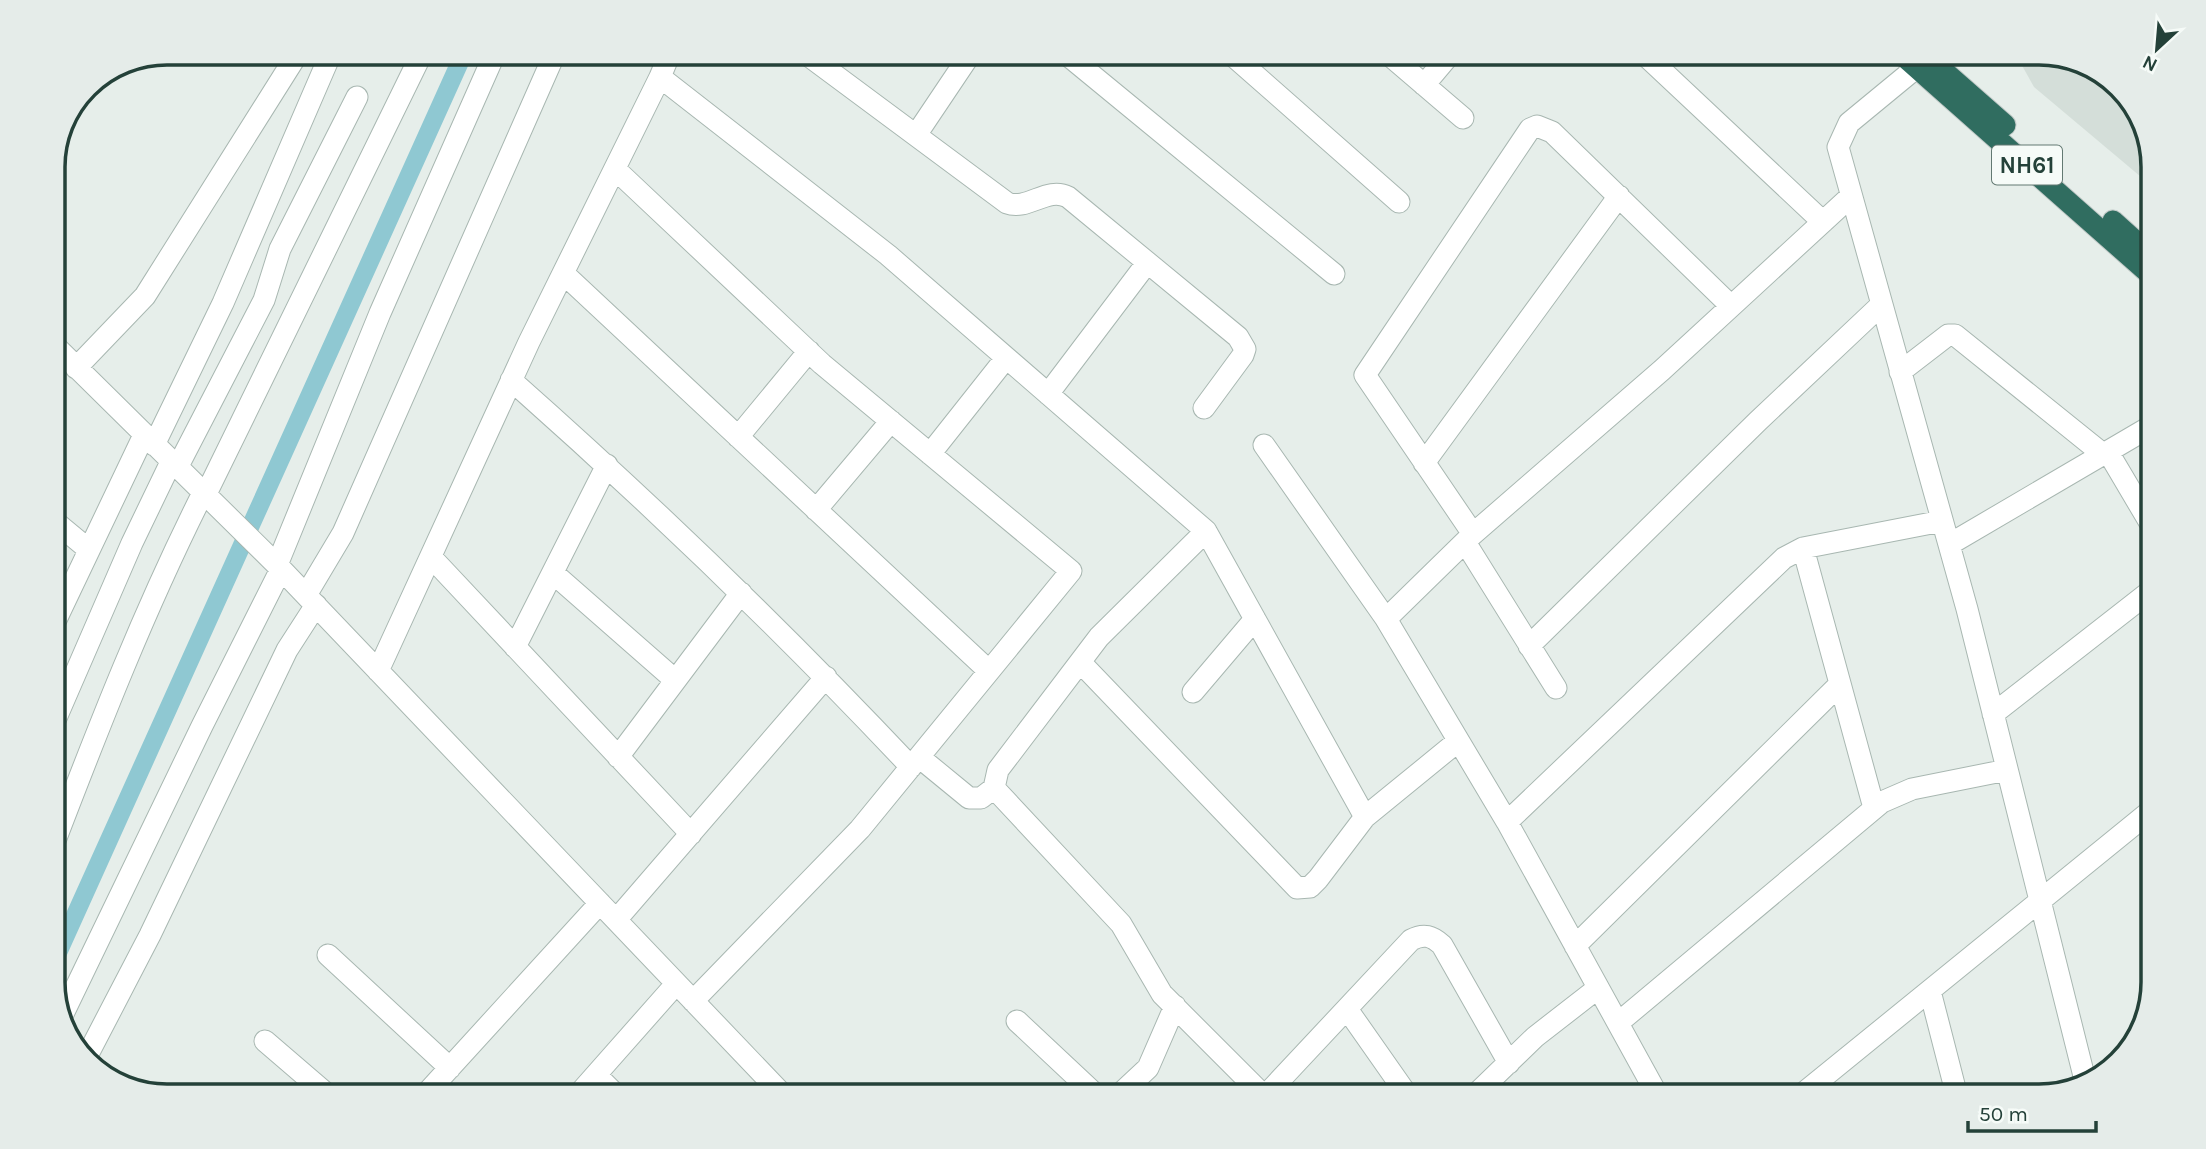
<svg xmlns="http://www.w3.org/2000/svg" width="2206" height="1149" font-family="Karla,sans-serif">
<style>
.built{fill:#d4ded9}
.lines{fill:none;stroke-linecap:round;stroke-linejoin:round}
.canal{stroke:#8fc8d2;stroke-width:18}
.minor-casing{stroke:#a8b7b1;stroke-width:23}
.highway-casing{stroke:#c2cac8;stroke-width:23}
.minor{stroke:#fff;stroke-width:21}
.highway{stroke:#306d60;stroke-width:21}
.labels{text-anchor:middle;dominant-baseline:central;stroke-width:5;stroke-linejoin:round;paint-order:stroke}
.shield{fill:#f6fbf8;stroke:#637972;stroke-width:2}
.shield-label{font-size:23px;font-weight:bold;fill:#244139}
.rim{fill:none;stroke:#244139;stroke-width:3.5}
</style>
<rect width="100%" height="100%" fill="#e6eeea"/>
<!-- built -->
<path class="built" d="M2015,53H2039L2090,64L2134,104L2153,160V187L2034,87Z"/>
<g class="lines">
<!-- canal -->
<path class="canal" d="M53,964L464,53"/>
<!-- minor casing -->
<g class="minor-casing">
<path id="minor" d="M670,53L660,77L888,255L1206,531L1365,817L1457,742
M805,53L1007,203C1028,211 1047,186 1068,197L1238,337L1245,349L1243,355L1204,408
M1065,53L1334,274
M1230,53L1399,202
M1387,53L1463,118
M1643,53L1823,222
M1917,67L1849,123L1838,147L1967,609L2086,1084
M1424,85L1451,53
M916,135L971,53
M615,169L822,364L1071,571L860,829L693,1001
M563,273L989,671
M53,344L281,569L784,1096
M76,368L145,296L298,53
M1900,372L1948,335H1955L2104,455
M511,380C650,503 784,632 911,767
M1048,394L1147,263
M738,437L809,351
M154,445L223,303L331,53
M1264,445L1386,619
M2108,452L2153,528
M930,454L1006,358
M1424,463L1619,196
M177,468L264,300L280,249L357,97
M205,496L422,53
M816,510L891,421
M53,520L88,549
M1206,531L1099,637L998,770L994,788L1121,924L1162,994L1264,1096
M1473,534L1365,375L1530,129L1537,126L1552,132L1731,306
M1465,542L1556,688
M1950,544L2153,425
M1803,548L1874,808
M431,557L691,834
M277,565L380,313L495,53
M553,573L675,680
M306,595L343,533L555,53
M53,626L144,435
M1529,646L1758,421L1881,305
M515,647L607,465
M1080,662L1297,888L1310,887L1318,879L1365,817
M378,671L529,342L660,77
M1193,692L1255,619
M1993,714L2153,589
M53,725L132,543L171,462
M618,757L741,593
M919,757L969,798H981L994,788
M1507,822L1784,558L1803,548L1942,521
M53,846C99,726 145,608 203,493
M616,920L826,677
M1575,946L1839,685
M328,955L450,1068
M1930,991L1957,1096
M1347,1009L1408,1096
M62,1016L202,726L281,569
M1017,1021L1097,1096
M1618,1023L1882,802L1912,789L2007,770
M265,1041L329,1096
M86,1058L150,935L287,650L316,605
M596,1075L617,1096
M424,1096L600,903
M577,1096L676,984
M1118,1096L1148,1068L1175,1006
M1265,1096L1411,940C1424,933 1432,936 1442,945L1509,1063
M1474,1096L1535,1037L1598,988
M1658,1096L1507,822L1386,619L1473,534L1662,370L1850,197
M1800,1096L2153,809"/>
</g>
<!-- highway casing -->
<g class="highway-casing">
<path id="highway" d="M1900,53L2153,277
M1923,53L2005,125
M2113,221L2153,257"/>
</g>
<!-- minor -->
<use href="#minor" class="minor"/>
<!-- highway -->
<use href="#highway" class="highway"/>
</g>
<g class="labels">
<!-- shield labels -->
<rect class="shield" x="1992" y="145.5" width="70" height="39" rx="5"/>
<g class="shield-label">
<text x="2027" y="165">NH61</text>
</g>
</g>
<!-- crop -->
<path d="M0 0H2206V1149H0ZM167 65H2039A102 102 0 0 1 2141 167V982A102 102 0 0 1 2039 1084H167A102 102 0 0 1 65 982V167A102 102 0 0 1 167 65Z" fill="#e5ece9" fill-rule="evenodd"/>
<path class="rim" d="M167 65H2039A102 102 0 0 1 2141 167V982A102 102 0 0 1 2039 1084H167A102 102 0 0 1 65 982V167A102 102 0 0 1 167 65Z"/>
<!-- north arrow -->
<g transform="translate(2157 49) rotate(206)" stroke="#f6fbf8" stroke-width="5" paint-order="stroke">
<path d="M0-5L12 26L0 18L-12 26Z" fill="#244139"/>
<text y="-10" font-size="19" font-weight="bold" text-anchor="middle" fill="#244139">N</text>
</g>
<!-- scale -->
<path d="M1968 1121v10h128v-10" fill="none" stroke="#244139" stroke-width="3.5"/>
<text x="1979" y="1121" font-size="21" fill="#244139" stroke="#f6fbf8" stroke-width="5" paint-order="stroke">50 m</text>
</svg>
